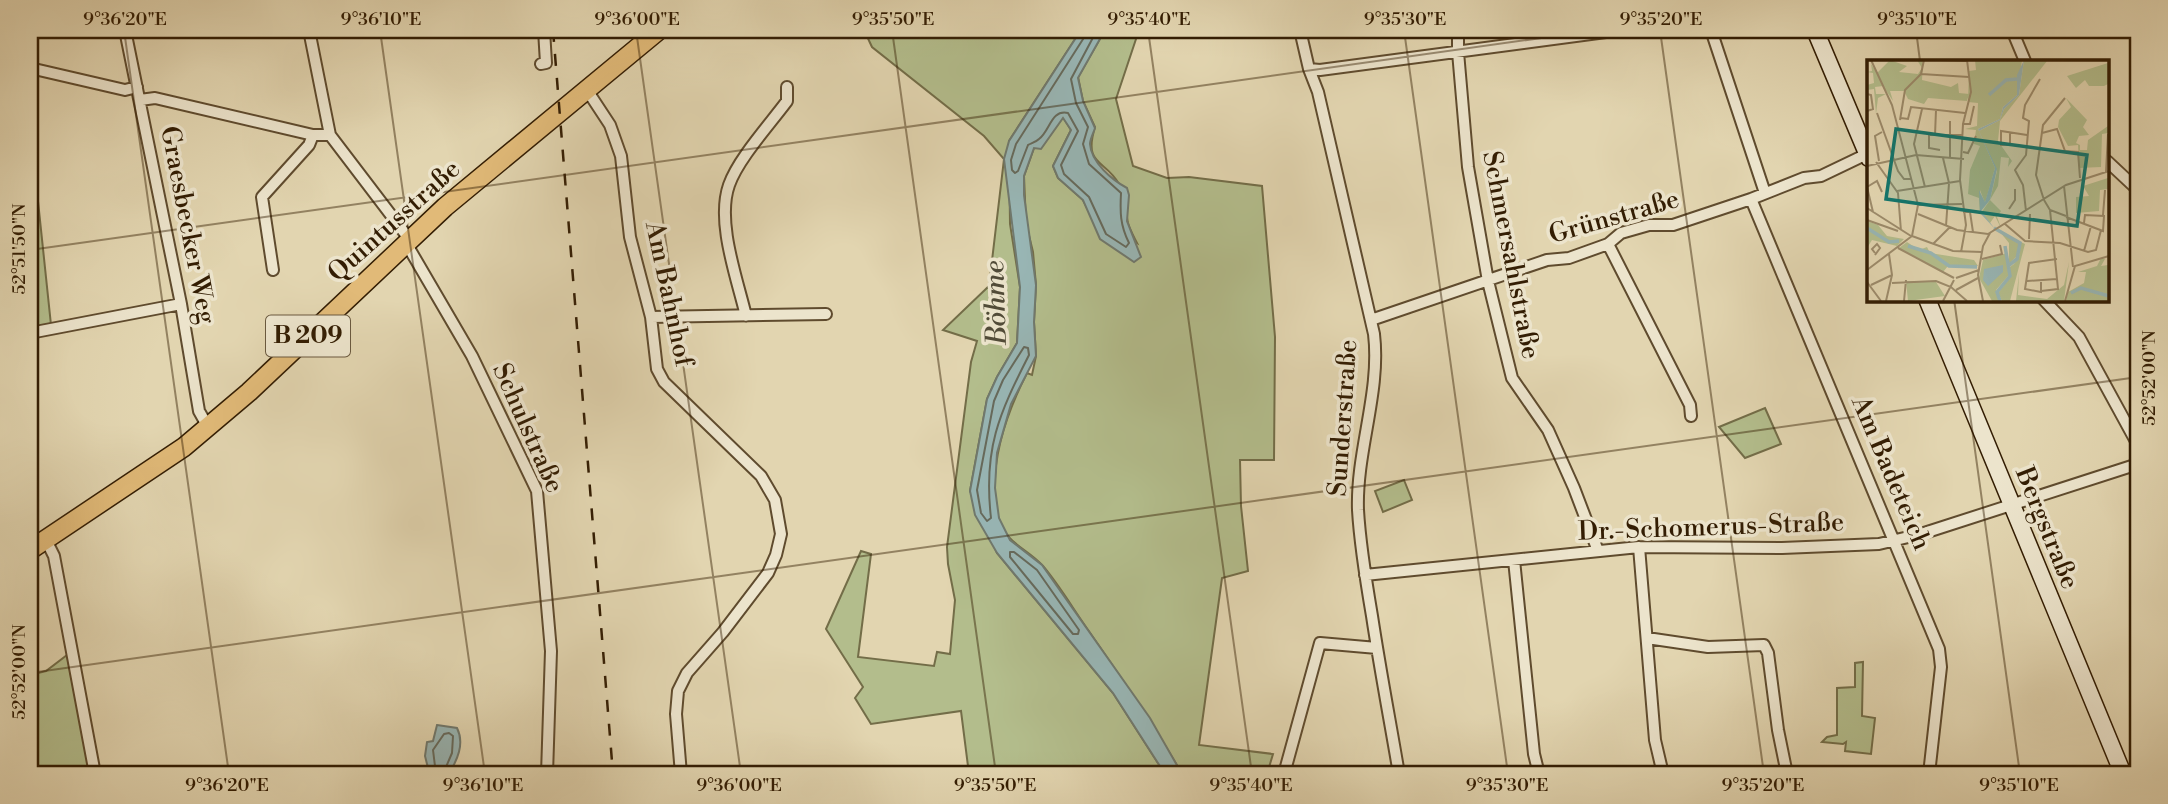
<svg xmlns="http://www.w3.org/2000/svg" width="2168" height="804" font-family="'Libre Bodoni',serif">
<style>
.green{fill:#b3bd8c;stroke:#736d48;stroke-width:2}
.water{fill:#98b6b5;stroke:#70796e;stroke-width:2}
.lines{fill:none;stroke-linecap:round;stroke-linejoin:round}
.shore{stroke:#666a5c;stroke-width:2}
.street-casing{stroke:#5f4b2e;stroke-width:14}
.secondary-casing{stroke:#331d03;stroke-width:19}
.primary-casing{stroke:#331d03;stroke-width:21}
.street{stroke:#ece4cc;stroke-width:10}
.secondary{stroke:#ece4cc;stroke-width:16}
.primary{stroke:#e1ba78;stroke-width:18}
.rail{stroke:#331d03;stroke-width:2.5;stroke-dasharray:12 12;stroke-linecap:butt}
.ticks{fill:none;stroke:#331d03;stroke-width:2;stroke-opacity:0.45}
.labels{text-anchor:middle;dominant-baseline:central;stroke-width:7;stroke-linejoin:round;paint-order:stroke}
.shield{fill:#ece4cc;stroke:#6a593f;stroke-width:2}
.shield-label{font-size:24px;font-weight:bold;fill:#331d03}
.street-label{font-size:26px;fill:#331d03;stroke:#ece4cc}
.water-label{font-size:28px;font-style:italic;fill:#514b38;stroke:#ece4cc}
.inset-river{fill:none;stroke:#98b6b5;stroke-width:3.5}
.inset-road{fill:none;stroke:#9c8b6b;stroke-width:2}
.view{fill:#0f766e;fill-opacity:0.15;stroke:#0f766e;stroke-width:3.5}
.inset-edge{fill:none;stroke:#331d03;stroke-width:3.5}
.neatline{fill:none;stroke:#331d03;stroke-width:2.5}
.ticks-label{font-size:18px;text-anchor:middle;fill:#331d03}
</style>
<rect width="100%" height="100%" fill="#e2d5b0"/>
<filter id="stains"><feTurbulence type="fractalNoise" baseFrequency=".00286" numOctaves="4"/><feColorMatrix values="0 0 0 0 .2 0 0 0 0 .09 0 0 0 0 .02 0 0 0 .5 -.17"/></filter>
<radialGradient id="worn" r=".72"><stop offset=".6" stop-color="#630" stop-opacity="0"/><stop offset="1" stop-color="#630" stop-opacity=".3"/></radialGradient>
<!-- green -->
<path class="green" d="M864,30H1081L1009,141L1010,224L1020,287L1017,343L997,377L987,399L970,491L997,553L1113,693L1165,774H969L961,711L871,724L855,698L863,687L826,629L861,551L871,554L858,657L934,666L937,652L950,654L955,600L948,564L947,547L971,362L977,341L943,330L989,286L1004,159L984,136L872,47Z
M1105,30H1139L1116,99L1133,166L1167,178L1189,177L1262,186L1275,337L1274,460H1240L1241,506L1248,571L1222,578L1199,745L1273,754L1267,774H1182C1153,723 1120,676 1086,627C1072,607 1059,585 1043,566C1027,548 1005,544 998,516C987,467 1005,416 1027,373L1032,375L1036,356L1034,322L1036,285L1033,252L1026,223L1024,176L1034,148H1041L1063,117L1071,130L1053,166L1058,178L1083,200L1091,216L1137,243C1134,237 1130,230 1128,223C1125,210 1127,196 1119,184C1105,159 1083,166 1095,127L1083,101L1078,77Z
M30,144H32L51,325L30,329Z
M1765,408L1781,444L1745,458L1719,427Z
M1404,480L1412,500L1383,512L1375,491Z
M67,655L90,774H30V675L46,671Z
M1863,662L1862,716L1875,718L1871,754L1845,751L1846,742L1843,744L1822,742L1827,737L1837,735V688L1855,687V663Z"/>
<!-- water -->
<path class="water" d="M1081,30H1105L1078,78L1083,101L1095,128C1094,132 1090,139 1090,144C1091,162 1112,180 1127,188L1129,195L1127,221L1141,257L1134,262L1100,239L1083,200L1058,178L1053,166L1071,130L1063,118L1041,149L1034,148L1024,176V195L1036,285L1034,322L1036,356L1011,404L997,453L995,488L999,518L1010,540L1042,565L1150,718L1182,774H1165L1113,693L997,553L975,515L970,491L987,399L997,377L1017,343L1020,287L1004,159L1009,141Z
M437,725L457,728C465,744 457,760 449,774L429,772L425,756L427,742L433,741Z"/>
<g class="lines">
<!-- shore -->
<path class="shore" d="M1086,30L1085,36L1016,144L1011,160L1012,170L1015,173L1018,171L1028,145C1032,143 1036,142 1039,139C1050,131 1051,109 1068,113L1078,131L1061,165L1064,174L1089,197L1106,234L1126,247L1129,243C1120,225 1120,212 1121,193L1089,164L1083,144L1088,127L1076,103L1071,79L1097,30
M1024,347L1028,348L1029,355C999,414 983,449 991,518L987,521L981,513L977,490L994,401L1003,380Z
M1010,552H1014L1037,570L1079,630L1078,634H1073L1010,557Z
M436,774L433,750L444,734L449,733L453,736L452,753L443,774"/>
<!-- street casing -->
<g class="street-casing">
<path id="street" d="M125,30L181,304L199,411L208,427
M309,30L330,135
M1300,30L1309,69L1318,92L1374,334C1381,392 1356,451 1358,510C1360,545 1366,581 1372,616C1380,669 1390,721 1399,774
M1458,30V52L1468,167L1488,281L1512,378L1548,430L1574,488L1598,551
M1711,30L1765,193
M2012,30L2025,61
M541,64L546,63L544,30
M30,68L125,90L137,87
M1309,69L1320,70L1621,30
M587,90L610,125L621,156L630,237L651,317L657,369L664,382L761,476L775,500L781,534L776,555L768,573L723,632L687,673L678,691L676,714L681,774
M140,100L155,98L313,135H330
M330,135L410,240
M2107,161L2138,190
M1751,199L1939,649L1941,667L1929,774
M406,243L472,356L537,491L551,651L547,774
M1608,244L1690,405L1691,416
M273,270L262,197L309,145L313,135
M2043,299L2079,337L2138,445
M746,316C737,278 716,222 729,185C738,159 770,124 787,101V87
M651,317L826,314
M1371,320L1547,260L1569,258L1608,244L1621,233L1649,225H1673L1751,199L1804,178L1821,176L1869,153
M30,333L181,304
M46,540L54,556L95,774
M1639,547L1655,740L1663,774
M1514,560L1534,754L1539,774
M1365,575L1639,547L1782,548L1879,544L1921,534L2138,464
M1647,638L1708,647L1764,645L1768,653L1778,730L1787,774
M1284,774L1320,643L1377,648"/>
</g>
<!-- secondary casing -->
<g class="secondary-casing">
<path id="secondary" d="M1815,30L1869,158
M1927,299L2123,774"/>
</g>
<!-- primary casing -->
<g class="primary-casing">
<path id="primary" d="M30,550L184,447L249,392L445,207L659,30"/>
</g>
<!-- street -->
<use href="#street" class="street"/>
<!-- secondary -->
<use href="#secondary" class="secondary"/>
<!-- primary -->
<use href="#primary" class="primary"/>
<!-- rail -->
<path class="rail" d="M553,30L613,774"/>
</g>
<!-- ticks -->
<path class="ticks" d="M124,30L229,774M380,30L485,774M636,30L741,774M892,30L996,774M1148,30L1252,774M1404,30L1508,774M1660,30L1764,774M1916,30L1920,61M30,250L1598,30M1954,299L2020,774M30,673L2138,377"/>
<g class="labels">
<!-- shield labels -->
<rect class="shield" x="266" y="315.5" width="84" height="41" rx="5"/>
<g class="shield-label">
<text x="308" y="336">B 209</text>
</g>
<!-- street labels -->
<g class="street-label">
<text transform="translate(1614 217) rotate(-16)">Grünstraße</text>
<text transform="translate(394 221) rotate(-42)">Quintusstraße</text>
<text transform="translate(188 225) rotate(79)">Graesbecker Weg</text>
<text transform="translate(1511 255) rotate(79)">Schmersahlstraße</text>
<text transform="translate(669 294) rotate(78)">Am Bahnhof</text>
<text transform="translate(1343 418) rotate(-86)">Sunderstraße</text>
<text transform="translate(528 428) rotate(66)">Schulstraße</text>
<text transform="translate(1891 473) rotate(67)">Am Badeteich</text>
<text transform="translate(1711 527) rotate(-2)">Dr.-Schomerus-Straße</text>
<text transform="translate(2047 528) rotate(68)">Bergstraße</text>
</g>
<!-- water labels -->
<g class="water-label">
<text transform="translate(996 303) rotate(-92)">Böhme</text>
</g>
</g>
<!-- overview -->
<g transform="translate(1867 60)">
<rect width="242" height="242" fill="#e2d5b0"/>
<path d="M23,0L40,6L32,12L51,14L55,8L50,0H56L55,20L84,27L91,23L92,33L102,34L100,41L61,38L57,44L41,39L37,31H23L26,41L16,26L8,27L9,34H19L11,38L9,54L7,29L0,30V25L7,23L6,13L0,12L5,11L4,4L10,13ZM108,0H155L150,35L136,47L133,59L111,69L128,108L118,143L113,130V153L112,138L101,134L103,110L113,86L107,84L109,70L98,69L110,66L111,43L101,42L102,11L109,10ZM157,0L180,1L133,61L131,81L145,101L141,107L142,98L134,97L131,126L123,140L134,151L130,157L135,170L128,156L123,163L114,153L123,140L130,111L112,71L133,60L137,49L152,35ZM241,3V24L237,26H222L218,20L209,28L200,16ZM199,38L220,60L216,67L222,75L212,76L209,83L213,85V90H220L221,80L241,66V73L235,74L234,107L212,108L211,85L201,86L191,67L192,60L204,47ZM241,118V129L233,130L232,151L209,153V137L222,136L216,126ZM0,161L11,165L20,176L37,179L30,186L5,180L0,188ZM133,172L158,184L143,241H135L131,233L142,219L143,207L147,204L153,193L142,204V183ZM40,182L52,190L60,187L63,193L107,200L111,206H81L76,212L32,188ZM140,193L142,215L129,230L132,241H125L112,218L116,200ZM234,198L238,199L234,206L241,205V241H199L201,232L217,223L219,212H211L230,206ZM202,202L197,241H149L152,213L151,235L180,239L197,225ZM39,221L69,222L78,236L41,241Z" fill="#b3bd8c"/>
<path d="M157,0L152,35L137,49L133,60L112,71L130,109L123,140L114,151L128,169L113,153L112,130L118,142L128,108L111,69L133,59L136,47L150,35V15ZM136,205V212L121,226L116,220L117,209Z" fill="#98b6b5"/>
<path class="inset-river" d="M122,35L139,20L150,19M0,168L22,182L32,181M127,168L153,183L150,199L141,206M41,186L64,193L82,206L110,207M204,233L214,228L242,236M133,241L130,232L143,216L138,186"/>
<path class="inset-road" d="M4,0L25,45L51,145L45,176M72,0L100,1M54,14L102,17M0,34L4,35L6,49L0,51M55,49L47,84L58,127M10,53L31,111L37,119H44M34,58L41,59L44,47L98,53M33,60L38,30L54,14L57,0M83,61V98M96,64H103L107,46M143,73V85H134V71L160,75M175,73L190,69L198,91L211,92L213,118M68,75L69,50M73,90L62,88V75H96M96,92L101,93L109,76M76,98L82,123L79,166M12,101L8,76L15,72M9,102L31,133L34,171M0,106L49,95L97,99M239,112L241,74M197,126L206,207M0,127L6,152M0,127L10,121L15,132M30,131L93,121M177,140L169,115L176,65L198,38M177,140L183,150L199,156M51,145L95,144M0,148L44,176M142,149L148,140V129M183,150L190,219M159,151L156,125L148,110L159,95L162,61L156,58L158,45L173,19M96,152H103L106,172M51,154L90,170L121,174L199,125L242,111M236,155L238,130M199,157L236,171L237,156L218,155L217,163M0,160L31,171M138,164L158,181L193,183L221,192L229,190L234,170M45,176L86,191L115,192M162,179L163,154M66,184L83,167M31,188L87,218M217,191L224,166M94,192L99,165L93,120L96,64L104,32L100,0M8,195L13,188L10,184L5,189L8,193M115,199L135,194L133,185M0,210L45,176M89,218L112,210M160,221L190,219M0,222L14,241M174,222V232L158,229L162,203L190,199M25,223L69,221L84,227L100,241M4,225L25,215M89,230L111,218M174,231L191,229L190,219M19,241L25,215L22,194M37,241L39,220M76,241L87,220M116,241L111,215L116,186L123,173M198,241L208,206L242,196"/>
<path class="view" d="M29,69L220,95L210,166L19,139Z"/>
<rect width="242" height="242" class="inset-edge"/>
</g>
<!-- margin -->
<rect width="2168" height="804" fill="none" stroke="#e2d5b0" stroke-width="77"/>
<rect x="38" y="38" width="2092" height="728" class="neatline"/>
<g class="ticks-label">
<text x="125" y="25">9°36'20"E</text>
<text x="381" y="25">9°36'10"E</text>
<text x="637" y="25">9°36'00"E</text>
<text x="893" y="25">9°35'50"E</text>
<text x="1149" y="25">9°35'40"E</text>
<text x="1405" y="25">9°35'30"E</text>
<text x="1661" y="25">9°35'20"E</text>
<text x="1917" y="25">9°35'10"E</text>
<text transform="translate(19 249) rotate(-90)" y="6">52°51'50"N</text>
<text transform="translate(2149 378) rotate(-90)" y="6">52°52'00"N</text>
<text transform="translate(19 672) rotate(-90)" y="6">52°52'00"N</text>
<text x="227" y="791">9°36'20"E</text>
<text x="483" y="791">9°36'10"E</text>
<text x="739" y="791">9°36'00"E</text>
<text x="995" y="791">9°35'50"E</text>
<text x="1251" y="791">9°35'40"E</text>
<text x="1507" y="791">9°35'30"E</text>
<text x="1763" y="791">9°35'20"E</text>
<text x="2019" y="791">9°35'10"E</text>
</g>
<rect width="100%" height="100%" filter="url(#stains)"/>
<rect width="100%" height="100%" fill="url(#worn)"/>
</svg>
